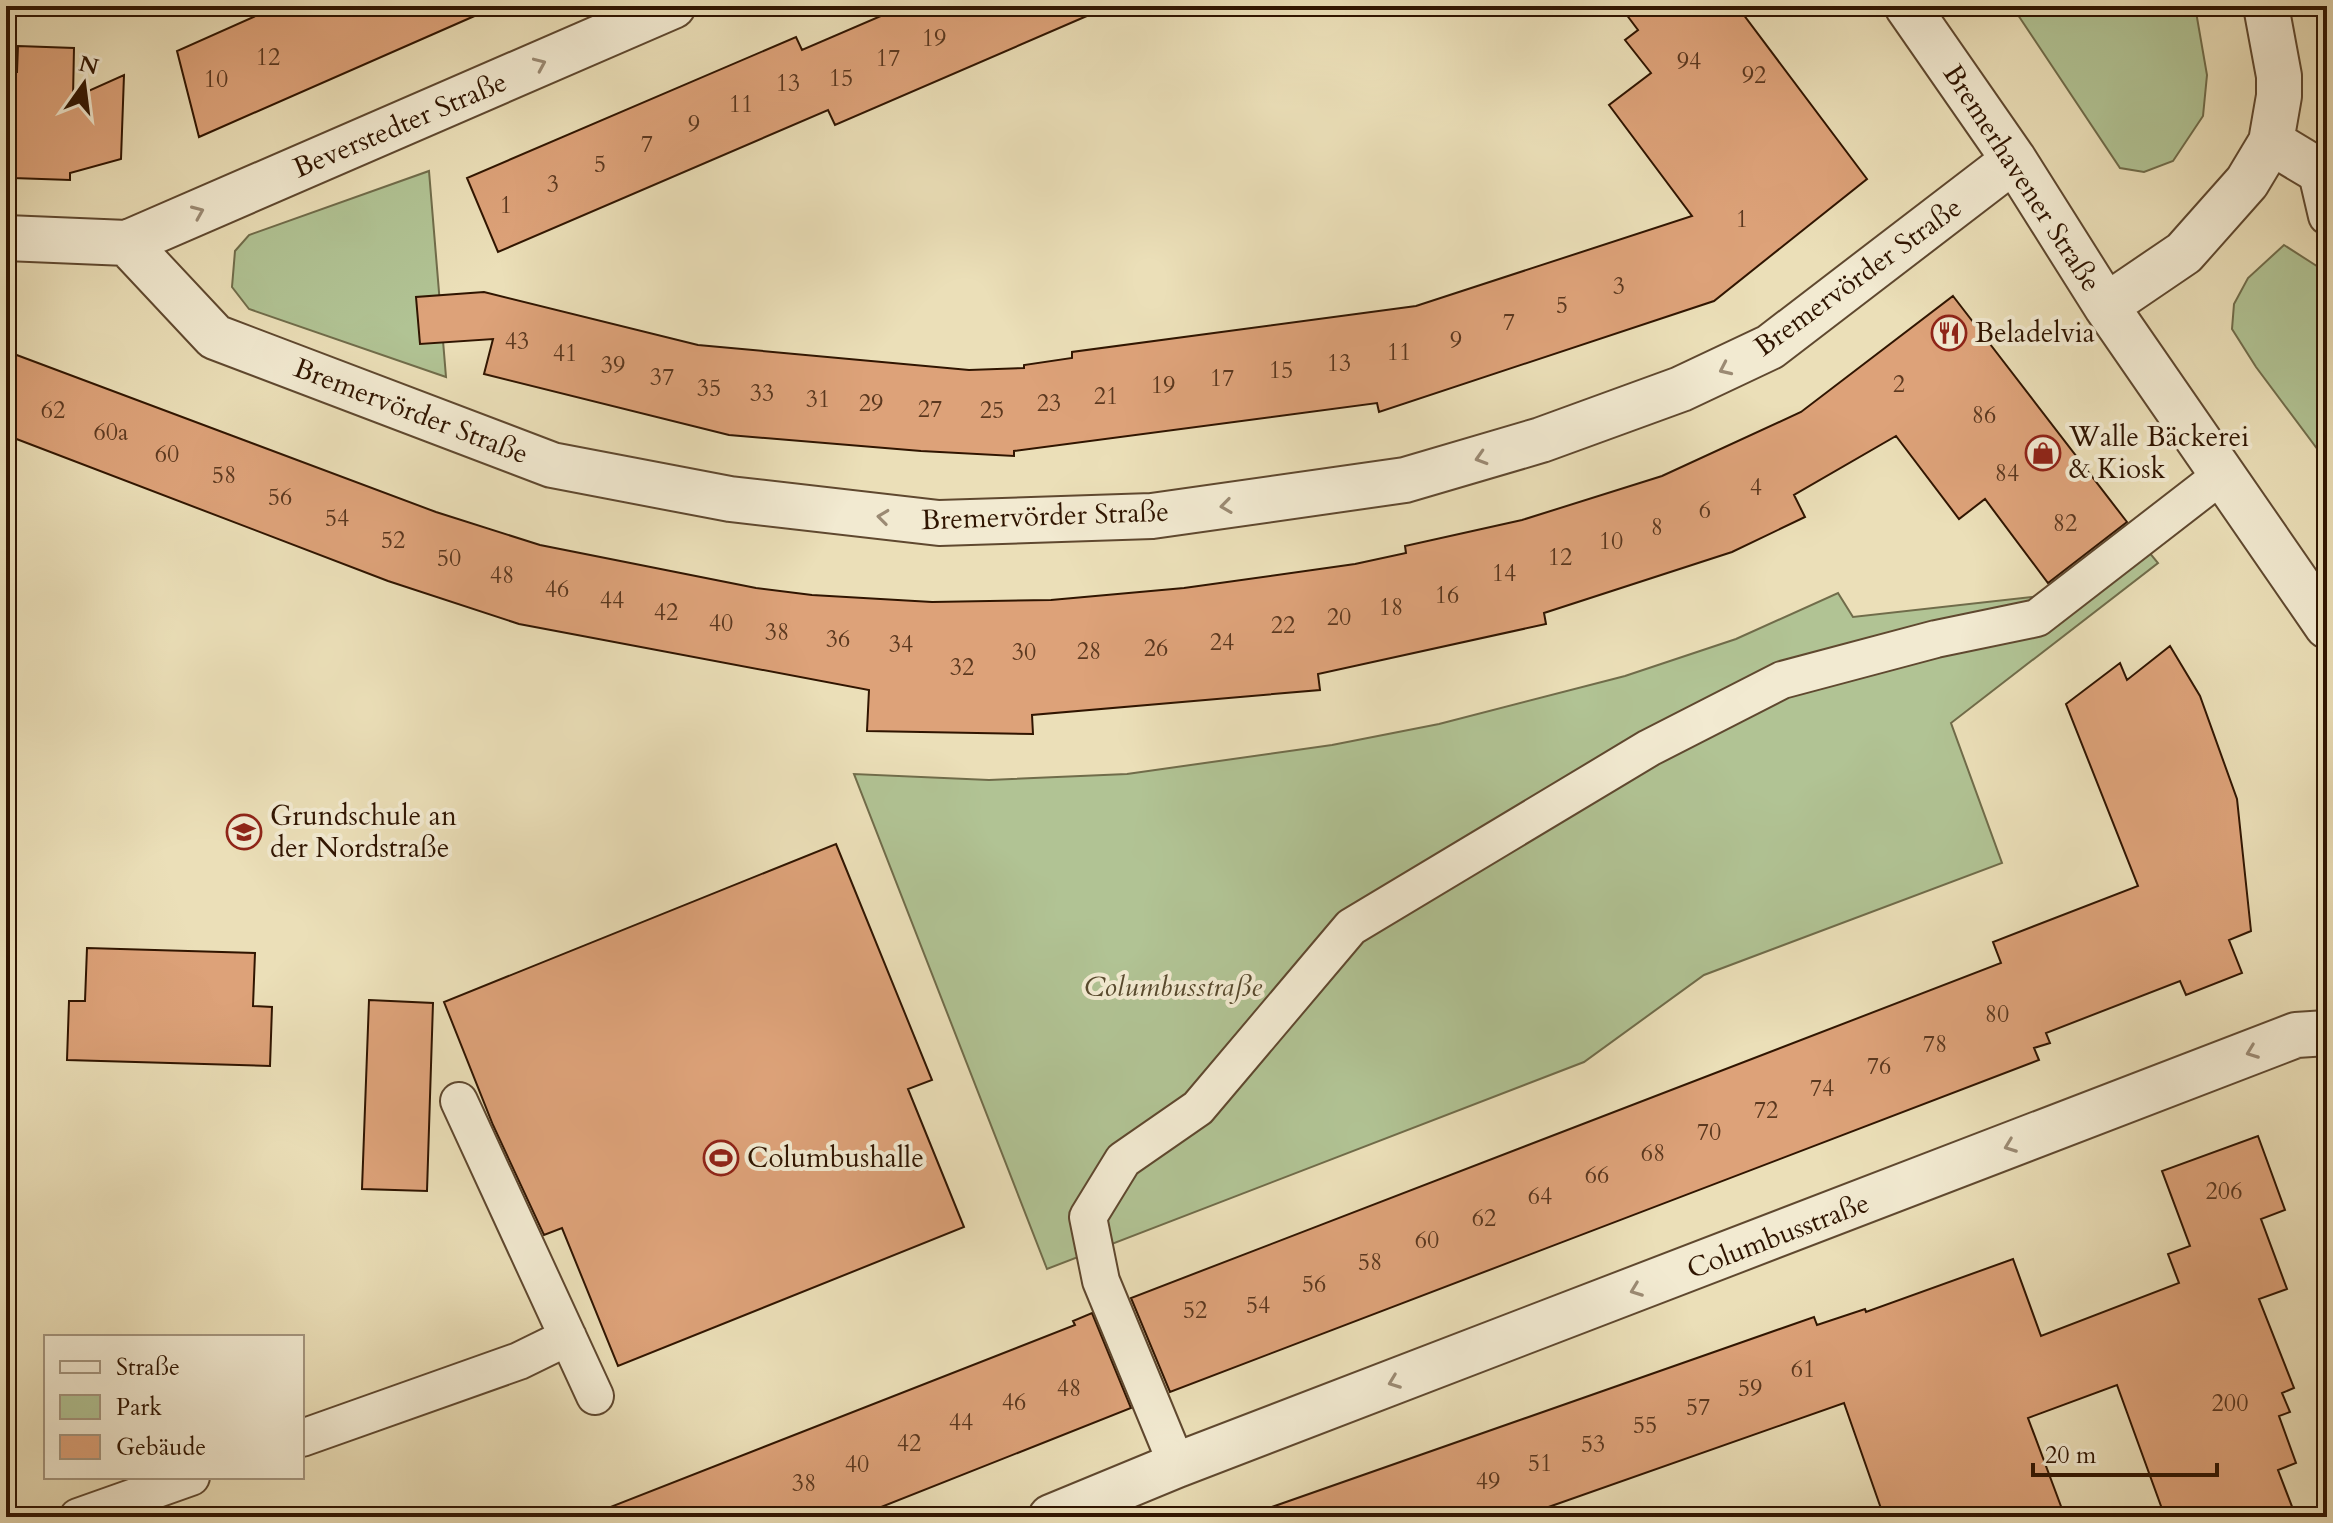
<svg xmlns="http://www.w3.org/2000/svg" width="2333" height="1523" font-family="Cardo,serif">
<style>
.green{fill:#b1c394;stroke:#706c4a;stroke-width:2}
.building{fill:#dda279;stroke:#301501;stroke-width:2}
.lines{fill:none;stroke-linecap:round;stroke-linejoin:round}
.lane-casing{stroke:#5f482f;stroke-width:40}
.street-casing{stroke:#5f482f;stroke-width:48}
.lane{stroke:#f2ead1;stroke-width:36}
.street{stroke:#f2ead1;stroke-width:44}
.oneway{stroke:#9b8a73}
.labels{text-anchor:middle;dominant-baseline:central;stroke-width:8;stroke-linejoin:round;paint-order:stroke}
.number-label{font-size:24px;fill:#5b381f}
.street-label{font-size:28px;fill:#301501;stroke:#f2ead1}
.poi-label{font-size:28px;fill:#301501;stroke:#f2ead1;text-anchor:start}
.park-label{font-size:28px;font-style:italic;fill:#57492d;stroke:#f2ead1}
</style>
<rect width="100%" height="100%" fill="#ebdfb8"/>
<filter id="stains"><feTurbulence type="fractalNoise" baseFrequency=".0025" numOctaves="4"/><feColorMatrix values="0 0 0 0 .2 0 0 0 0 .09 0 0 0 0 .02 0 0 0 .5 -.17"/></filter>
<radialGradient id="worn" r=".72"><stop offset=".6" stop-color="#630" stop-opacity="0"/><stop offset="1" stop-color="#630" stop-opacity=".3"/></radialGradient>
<!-- green -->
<path class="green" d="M2012,6H2195L2207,75L2203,116L2173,161L2144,172L2120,168Z
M429,171L446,377L249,309L232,287L235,251L249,235Z
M2284,245L2323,270L2327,289V462L2256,367L2232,329L2234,304L2248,278Z
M2130,529L2158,563L1951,723L2002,863L1704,975L1584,1062L1047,1269L854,774L989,780L1127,774L1332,745L1439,724L1625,676L1736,639L1838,593L1853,617L2041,596Z"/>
<!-- building -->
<path class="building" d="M278,6H495V7L199,137L177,51Z
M904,6H1110L835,125L828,110L498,252L467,178L796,37L802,50Z
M1620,6H1737L1867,179L1714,301L1379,412L1377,403L1014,451V456L921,451L729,435L484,374L493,339L420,344L416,297L484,292L698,345L969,370L1024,368V365L1072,358V352L1416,306L1692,216L1609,105L1651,73L1625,40L1638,30Z
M18,46L74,48L73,98L124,75L121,159L70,173V180L13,178L14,155H6V72H17Z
M1953,296L2127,522L2048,583L1985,499L1959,519L1896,436L1794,495L1805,517L1732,552L1544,613L1546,624L1318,674L1320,690L1032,715L1033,734L867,731L869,690L519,624L388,581L6,435V351L436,512L540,545L756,588L812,595L932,602L1051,600L1184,588L1355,564L1406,553L1405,546L1522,520L1662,476L1801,412Z
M2170,646L2200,696L2237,799L2251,931L2229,940L2242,973L2186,995L2180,981L2046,1033L2050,1043L2034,1048L2039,1060L1170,1392L1131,1298L2001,963L1993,942L2138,886L2066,704L2120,663L2127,680Z
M836,844L932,1080L908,1089L964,1227L618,1366L562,1228L544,1235L493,1125L444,1002Z
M87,948L255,953L253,1006L272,1007L270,1066L67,1060L69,1001H85Z
M369,1000L433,1003L427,1191L362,1189Z
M2258,1136L2285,1210L2261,1219L2287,1289L2259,1299L2294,1388L2282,1393L2290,1412L2279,1416L2296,1463L2278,1470L2296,1517H2165L2117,1385L2028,1418L2065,1517H1884L1844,1403L1520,1517H1271L1269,1508L1814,1317L1817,1325L1865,1309L1866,1312L2013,1259L2041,1336L2179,1283L2168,1254L2190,1246L2162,1171Z
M1092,1313L1131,1408L856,1517H596L595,1513L1075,1325L1073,1321Z"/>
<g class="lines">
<!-- lane casing -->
<g class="lane-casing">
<path id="lane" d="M2316,169L2327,216
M459,1101L595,1396
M302,1438L519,1361L568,1337
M1177,1465L1101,1281L1088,1217L1123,1160L1198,1108L1351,927L1649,748L1782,680L1936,639L2037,618L2223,474
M78,1517L191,1477"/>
</g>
<!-- street casing -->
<g class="street-casing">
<path id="street" d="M1907,6L2014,160L2106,306L2327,626
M2271,142L2316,169L2327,165
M6,238L127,243L215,337L552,465L730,499L939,523L1152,516L1405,480L1541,440L1681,389L1770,347L2014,160
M127,243L673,6
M2106,306L2184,253L2247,182L2271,142L2279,96V76L2266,6
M1051,1517L1177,1465L2296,1035L2327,1033"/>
</g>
<!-- lane -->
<use href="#lane" class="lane"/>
<!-- street -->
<use href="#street" class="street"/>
</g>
<!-- one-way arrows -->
<defs><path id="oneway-chevron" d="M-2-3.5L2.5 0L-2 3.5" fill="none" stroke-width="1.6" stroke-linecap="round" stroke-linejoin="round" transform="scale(2)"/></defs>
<g class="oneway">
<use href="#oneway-chevron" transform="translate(540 64) rotate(-24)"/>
<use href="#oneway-chevron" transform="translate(198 212) rotate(-23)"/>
<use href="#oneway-chevron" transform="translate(1725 369) rotate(155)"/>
<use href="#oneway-chevron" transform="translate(1481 458) rotate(163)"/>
<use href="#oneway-chevron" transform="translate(1226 506) rotate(172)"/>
<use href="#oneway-chevron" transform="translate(883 517) rotate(-173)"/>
<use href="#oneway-chevron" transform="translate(2252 1052) rotate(159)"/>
<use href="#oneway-chevron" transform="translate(2010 1146) rotate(159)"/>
<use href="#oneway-chevron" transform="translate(1636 1290) rotate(159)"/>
<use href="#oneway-chevron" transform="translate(1394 1382) rotate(159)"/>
</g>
<!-- icons -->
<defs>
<g id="restaurant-ring" transform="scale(1.8)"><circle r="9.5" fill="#f2ead1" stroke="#8f2418" stroke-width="1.5"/><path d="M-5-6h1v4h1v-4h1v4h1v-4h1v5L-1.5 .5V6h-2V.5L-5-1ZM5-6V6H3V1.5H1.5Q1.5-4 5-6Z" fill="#8f2418"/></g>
<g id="shop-ring" transform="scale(1.8)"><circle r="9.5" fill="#f2ead1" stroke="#8f2418" stroke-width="1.5"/><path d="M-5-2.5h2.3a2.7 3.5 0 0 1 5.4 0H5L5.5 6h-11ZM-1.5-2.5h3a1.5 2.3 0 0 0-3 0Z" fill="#8f2418"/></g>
<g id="school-ring" transform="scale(1.8)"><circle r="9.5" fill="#f2ead1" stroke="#8f2418" stroke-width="1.5"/><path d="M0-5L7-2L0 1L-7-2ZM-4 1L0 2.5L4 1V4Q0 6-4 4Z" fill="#8f2418"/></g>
<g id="stadium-ring" transform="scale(1.8)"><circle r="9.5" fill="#f2ead1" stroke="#8f2418" stroke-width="1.5"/><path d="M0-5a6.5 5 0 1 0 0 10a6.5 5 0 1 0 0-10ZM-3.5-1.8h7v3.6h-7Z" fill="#8f2418"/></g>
</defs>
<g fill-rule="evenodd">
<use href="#restaurant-ring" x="1949" y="333"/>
<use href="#shop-ring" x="2043" y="453"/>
<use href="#school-ring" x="244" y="832"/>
<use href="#stadium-ring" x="721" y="1158"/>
</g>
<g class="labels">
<!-- number labels -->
<g class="number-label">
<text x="934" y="38">19</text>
<text x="268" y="57">12</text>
<text x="888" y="58">17</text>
<text x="1689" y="61">94</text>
<text x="1754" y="75">92</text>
<text x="841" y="78">15</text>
<text x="216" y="79">10</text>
<text x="788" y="83">13</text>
<text x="741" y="104">11</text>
<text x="694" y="124">9</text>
<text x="647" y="144">7</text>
<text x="600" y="164">5</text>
<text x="553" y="184">3</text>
<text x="506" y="205">1</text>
<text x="1742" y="219">1</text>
<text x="1619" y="286">3</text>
<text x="1562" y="305">5</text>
<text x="1509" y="322">7</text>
<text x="1456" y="340">9</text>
<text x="517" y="341">43</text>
<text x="1399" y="352">11</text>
<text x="565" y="353">41</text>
<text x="1339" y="363">13</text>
<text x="613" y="365">39</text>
<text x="1281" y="370">15</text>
<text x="662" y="377">37</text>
<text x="1222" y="378">17</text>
<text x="1899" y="384">2</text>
<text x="1163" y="385">19</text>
<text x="709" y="388">35</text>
<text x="762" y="393">33</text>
<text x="1106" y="396">21</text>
<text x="818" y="399">31</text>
<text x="871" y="403">29</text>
<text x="1049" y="403">23</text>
<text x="930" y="409">27</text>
<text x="53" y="410">62</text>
<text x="992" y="410">25</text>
<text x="1984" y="415">86</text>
<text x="111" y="432">60a</text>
<text x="167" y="454">60</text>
<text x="2007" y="473">84</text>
<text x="224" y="475">58</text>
<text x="1756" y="487">4</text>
<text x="280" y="497">56</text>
<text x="1705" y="510">6</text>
<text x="337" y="518">54</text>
<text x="2065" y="523">82</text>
<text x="1657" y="527">8</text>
<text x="393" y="540">52</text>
<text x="1611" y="541">10</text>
<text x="1560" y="557">12</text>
<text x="449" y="558">50</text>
<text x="1504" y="573">14</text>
<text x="502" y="575">48</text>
<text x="557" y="589">46</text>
<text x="1447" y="595">16</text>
<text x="612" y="600">44</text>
<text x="1391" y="607">18</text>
<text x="666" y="612">42</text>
<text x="1339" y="617">20</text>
<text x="721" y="623">40</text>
<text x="1283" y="625">22</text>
<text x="777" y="632">38</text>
<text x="838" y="639">36</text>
<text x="1222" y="642">24</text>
<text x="901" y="644">34</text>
<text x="1156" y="648">26</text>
<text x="1089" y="651">28</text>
<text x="1024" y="652">30</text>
<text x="962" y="667">32</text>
<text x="1997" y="1014">80</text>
<text x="1935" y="1044">78</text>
<text x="1879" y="1066">76</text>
<text x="1822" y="1088">74</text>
<text x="1766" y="1110">72</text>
<text x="1709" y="1132">70</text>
<text x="1653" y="1153">68</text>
<text x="1597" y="1175">66</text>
<text x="2224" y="1191">206</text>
<text x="1540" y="1196">64</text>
<text x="1484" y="1218">62</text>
<text x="1427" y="1240">60</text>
<text x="1370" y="1262">58</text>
<text x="1314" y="1284">56</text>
<text x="1258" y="1305">54</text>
<text x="1195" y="1310">52</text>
<text x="1803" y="1369">61</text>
<text x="1069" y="1388">48</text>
<text x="1750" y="1388">59</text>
<text x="1014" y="1402">46</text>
<text x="2230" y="1403">200</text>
<text x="1698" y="1407">57</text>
<text x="961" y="1422">44</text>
<text x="1645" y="1425">55</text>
<text x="909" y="1443">42</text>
<text x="1593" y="1444">53</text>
<text x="1540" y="1463">51</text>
<text x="857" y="1464">40</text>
<text x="1488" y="1481">49</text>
<text x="804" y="1483">38</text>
</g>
<!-- street labels -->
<g class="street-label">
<text transform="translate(400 125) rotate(-23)">Beverstedter Straße</text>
<text transform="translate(2022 178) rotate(57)">Bremerhavener Straße</text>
<text transform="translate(1858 277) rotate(-36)">Bremervörder Straße</text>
<text transform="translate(411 411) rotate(21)">Bremervörder Straße</text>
<text transform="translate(1045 516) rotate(-2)">Bremervörder Straße</text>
<text transform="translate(1778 1236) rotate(-21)">Columbusstraße</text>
</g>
<!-- poi labels -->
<g class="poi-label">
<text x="1975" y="333">Beladelvia</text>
<text x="2069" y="437">Walle Bäckerei<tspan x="2069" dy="32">&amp; Kiosk</tspan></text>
<text x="270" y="816">Grundschule an<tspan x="270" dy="32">der Nordstraße</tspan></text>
<text x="747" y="1158">Columbushalle</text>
</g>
<!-- park labels -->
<g class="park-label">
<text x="1173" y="987">Columbusstraße</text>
</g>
</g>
<!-- margin -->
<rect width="2333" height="1523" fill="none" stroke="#ebdfb8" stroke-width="32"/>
<rect x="8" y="8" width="2317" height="1507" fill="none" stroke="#301501" stroke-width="4"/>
<rect x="16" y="16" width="2301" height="1491" fill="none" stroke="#301501" stroke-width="2"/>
<!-- legend -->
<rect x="44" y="1335" width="260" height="144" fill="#f2ead1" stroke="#a4957e" stroke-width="2"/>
<rect x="60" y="1361" width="40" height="12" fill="#f2ead1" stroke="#a4957e" stroke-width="2"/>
<text x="116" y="1375" font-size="24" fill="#301501">Straße</text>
<rect x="60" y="1395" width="40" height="24" fill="#b1c394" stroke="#a4957e" stroke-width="2"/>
<text x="116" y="1415" font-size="24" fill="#301501">Park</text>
<rect x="60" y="1435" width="40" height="24" fill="#dda279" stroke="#a4957e" stroke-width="2"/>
<text x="116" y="1455" font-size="24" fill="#301501">Gebäude</text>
<!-- north arrow -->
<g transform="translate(84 84) rotate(14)" stroke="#f2ead1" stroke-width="6" paint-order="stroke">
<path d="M0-6L14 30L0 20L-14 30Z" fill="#301501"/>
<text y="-12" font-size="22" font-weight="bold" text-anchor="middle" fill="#301501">N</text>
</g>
<!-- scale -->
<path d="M2033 1463v12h184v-12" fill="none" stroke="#301501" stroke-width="4"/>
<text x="2045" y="1463" font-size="24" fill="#301501" stroke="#f2ead1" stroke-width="6" paint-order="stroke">20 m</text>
<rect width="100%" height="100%" filter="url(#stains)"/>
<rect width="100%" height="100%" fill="url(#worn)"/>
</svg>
